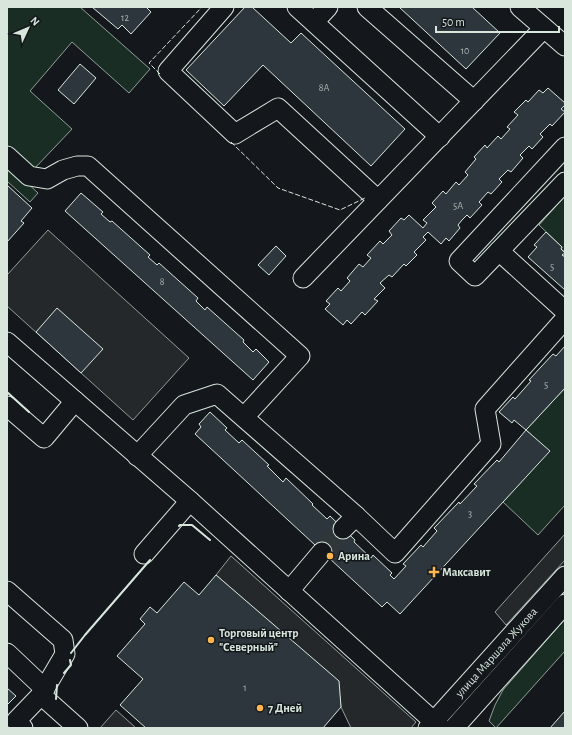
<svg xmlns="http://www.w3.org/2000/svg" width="572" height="735" font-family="'Alegreya Sans',sans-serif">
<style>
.green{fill:#1a2d24;stroke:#939e99}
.parking{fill:#24282b;stroke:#939e99}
.building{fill:#2c363c;stroke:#d8e6dc}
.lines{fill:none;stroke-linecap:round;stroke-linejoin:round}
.minor-tunnel{stroke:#313739;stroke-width:19;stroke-dasharray:19 10;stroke-linecap:butt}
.minor-casing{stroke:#d8e6dc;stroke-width:21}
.minor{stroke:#14181c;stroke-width:19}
.fence{stroke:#d8e6dc;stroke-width:1;stroke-dasharray:5 2;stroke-linecap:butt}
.wall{stroke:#d8e6dc;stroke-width:2}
.poi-dot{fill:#ffb74d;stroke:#14181c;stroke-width:1.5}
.labels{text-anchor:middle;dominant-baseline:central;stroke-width:3;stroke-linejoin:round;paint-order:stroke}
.number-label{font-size:10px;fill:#adbab4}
.poi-label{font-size:12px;font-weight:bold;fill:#d8e6dc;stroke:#14181c;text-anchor:start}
.street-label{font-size:12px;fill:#d8e6dc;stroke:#14181c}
</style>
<rect width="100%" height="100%" fill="#14181c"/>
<!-- green -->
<path class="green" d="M7,7H80L150,69L129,93L72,42L30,91L72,129L34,169L7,145Z
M7,164L38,193L30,202L7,181Z
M565,196V257L562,255L565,252L561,249L562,247L539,225Z
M565,388V505L538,535L503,502L549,451L526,430Z
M565,619V651L496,728L489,721L495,705L503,690Z"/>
<!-- parking -->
<path class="parking" d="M48,230L189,358L133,420L7,306V275Z
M565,534V560L506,625L495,612Z
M231,556L416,722L411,728H351L341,707L338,681L216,575Z
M116,710L136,728H100Z"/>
<!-- building -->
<path class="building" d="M92,7H146L151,12L131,34L122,25L118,29Z
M245,7H252L291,43L301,33L405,129L371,166L263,65L224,106L186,70Z
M399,7H472L500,33L466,69Z
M80,64L96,78L74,104L58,90Z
M548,88L565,103V105L561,109L565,112L552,126L550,124L540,134L543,137L532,149L529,146L520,155L523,158L511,172L508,170L499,179L502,182L491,194L488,192L479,202L482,205L470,218L467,215L462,220L458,225L460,228L449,241L446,238L441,244L428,232L423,237L426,240L414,252L417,255L406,266L404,264L392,277L389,275L380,283L385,288L374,299L378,301L365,315L362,312L351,324L347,320L343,325L325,309L330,304L326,301L338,288L341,291L350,281L347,278L359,264L363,267L371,258L367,255L380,241L383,244L392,235L389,231L401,218L404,220L409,215L423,228L427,223L423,220L436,207L432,203L443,191L446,194L456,182L459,185L468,175L465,172L476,159L474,157L485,145L487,148L498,136L501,139L510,129L507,127L518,115L514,112L526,100L528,102L539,90L543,93Z
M7,185L32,208L21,221L24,223L7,242Z
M81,193L103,212L101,214L110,222L112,221L150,255L148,257L157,265L159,263L198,298L196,301L205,310L207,307L244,340L243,342L253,352L256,349L269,362L253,380L65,211Z
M546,232L562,247L561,249L565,253L562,255L565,257V290L528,257L537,247L534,245Z
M276,246L286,256L269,275L258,265Z
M57,308L103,349L81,373L36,332Z
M565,346V388L526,430L514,420L512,423L499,412L513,397L515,399L531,381L529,380L553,354L556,356Z
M210,412L227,428L225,430L239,443L242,440L269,465L267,466L283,482L286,478L313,504L312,505L327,519L330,516L355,540L354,542L371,558L373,555L392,573L390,575L394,579L406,566L403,564L421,545L423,547L437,531L434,528L459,502L460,504L477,486L474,484L497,460L499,462L526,430L550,451L400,614L387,602L382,607L195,434L201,427L199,424Z
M216,575L339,681L341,707L323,728H146L120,705L143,679L117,656L145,624L140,619L150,607L157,613L184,582L199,595Z
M7,688L16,696L7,705Z
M565,711V728H550Z"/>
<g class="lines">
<!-- minor-tunnel -->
<path class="minor-tunnel" d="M322,552L343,529"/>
<!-- minor casing -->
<g class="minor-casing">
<g id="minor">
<path d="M224,7L168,71L235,134L278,108L378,200"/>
<path d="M297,7L440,137"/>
<path d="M367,7L474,101"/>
<path d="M520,7L565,46"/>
<path d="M314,22L328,7"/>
<path d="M565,147L459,261L475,276L565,182"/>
<path d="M7,156L29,176L47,179L63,170L77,166H88L300,356L244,417"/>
<path d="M499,251L565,311"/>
<path d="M303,278L544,28"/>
<path d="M7,342L190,501L441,728"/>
<path d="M7,406L44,438L75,401"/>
<path d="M137,456L184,405L217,394L356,516L343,529"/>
<path d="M356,516L395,553L491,444L485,409L565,319"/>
<path d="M144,554L190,501"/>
<path d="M7,591L63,640L65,654L41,695L78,728"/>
<path d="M289,591L322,552"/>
<path d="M7,653L45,689"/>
<path d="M23,728L16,721L41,695"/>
<path id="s1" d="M428,728L565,576"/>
<path d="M454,728L565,604"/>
</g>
</g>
<!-- minor -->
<use href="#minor" class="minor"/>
<!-- fence -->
<path class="fence" d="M160,74L149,63L202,7
M231,142L278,188L340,210L365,198"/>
<!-- wall -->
<path class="wall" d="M7,392L29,412
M179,526L180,525H192L210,540
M71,653L85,635L150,560
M64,673L71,665L70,660
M56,699L57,685"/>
</g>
<!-- markers -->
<g class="poi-dot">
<circle cx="330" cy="556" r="4"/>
<path d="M432 566h4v4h4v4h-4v4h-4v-4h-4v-4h4z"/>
<circle cx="211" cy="640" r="4"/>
<circle cx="260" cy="708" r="4"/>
</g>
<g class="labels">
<!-- number labels -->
<g class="number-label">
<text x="125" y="18">12</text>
<text x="465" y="51">10</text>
<text x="324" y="88">8А</text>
<text x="458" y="206">5А</text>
<text x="552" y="267">5</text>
<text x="162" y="282">8</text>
<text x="546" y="385">5</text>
<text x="470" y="514">3</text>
<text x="245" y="688">1</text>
</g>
<!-- poi labels -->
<g class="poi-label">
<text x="338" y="556">Арина</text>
<text x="442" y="572">Максавит</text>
<text x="219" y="633">Торговый центр<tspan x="219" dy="14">"Северный"</tspan></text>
<text x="268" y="708">7 Дней</text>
</g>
<!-- street labels -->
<g class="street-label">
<text stroke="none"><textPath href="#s1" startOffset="102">улица Маршала Жукова</textPath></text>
</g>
</g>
<!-- border -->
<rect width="572" height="735" fill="none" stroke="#d8e6dc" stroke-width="16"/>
<!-- north arrow -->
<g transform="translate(28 28) rotate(46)" stroke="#14181c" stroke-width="3" paint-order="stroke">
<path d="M0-3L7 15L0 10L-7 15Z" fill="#d8e6dc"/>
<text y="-6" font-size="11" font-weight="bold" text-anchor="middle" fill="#d8e6dc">N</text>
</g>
<!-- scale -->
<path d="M436 26v6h123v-6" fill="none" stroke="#d8e6dc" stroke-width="2"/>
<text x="442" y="26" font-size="12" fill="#d8e6dc" stroke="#14181c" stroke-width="3" paint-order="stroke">50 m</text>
</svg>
